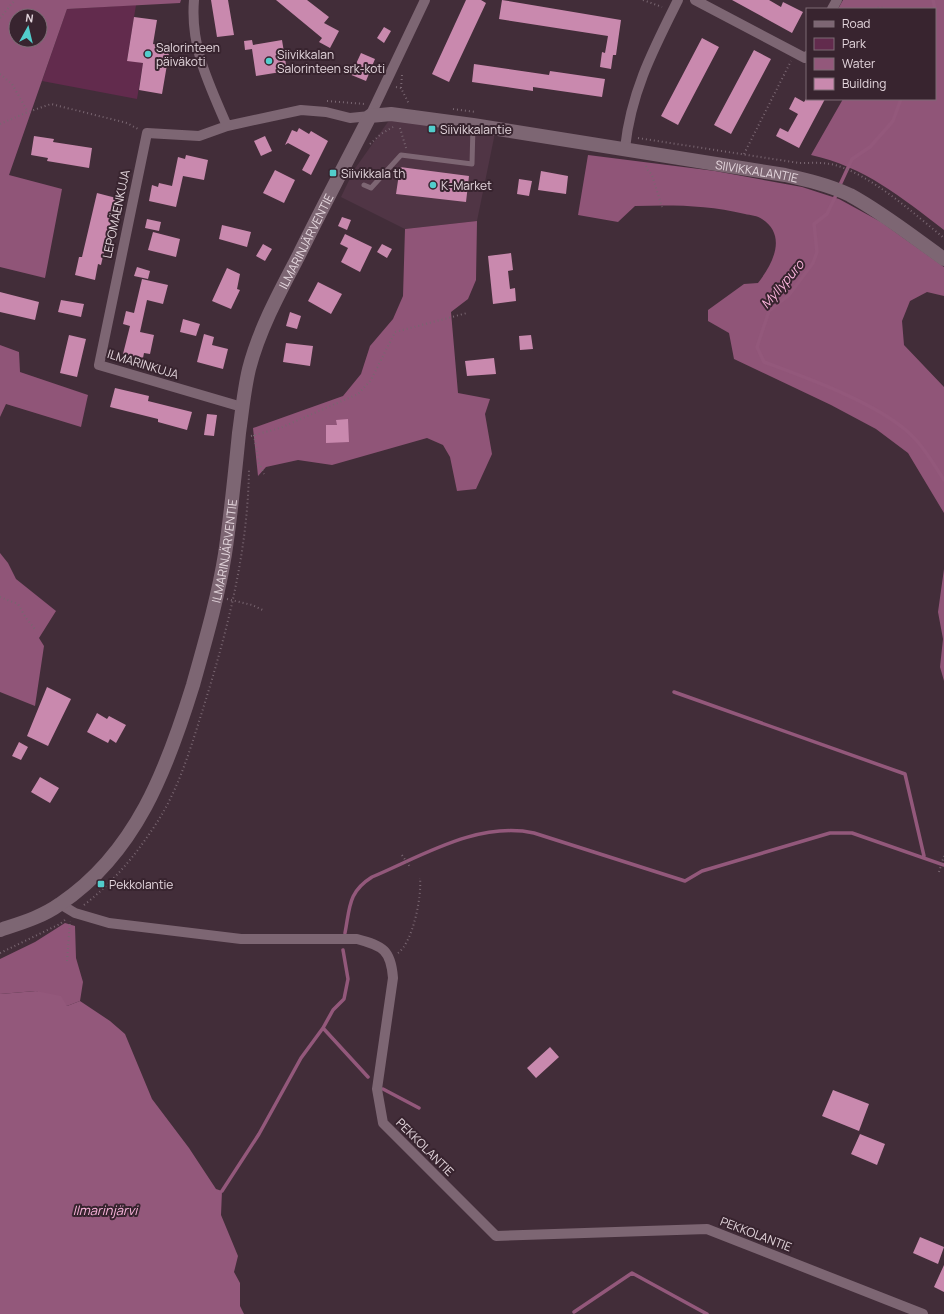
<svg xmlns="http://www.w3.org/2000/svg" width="944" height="1314" font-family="Manrope,sans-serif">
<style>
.built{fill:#503545}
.green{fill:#622b4d}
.forest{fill:#905578;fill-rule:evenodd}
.water{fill:#93587b}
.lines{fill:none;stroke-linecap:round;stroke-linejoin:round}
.stream{stroke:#93587b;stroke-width:3.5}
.building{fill:#c989ae}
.path{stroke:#796671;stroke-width:2;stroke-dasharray:1 3;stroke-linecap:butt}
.service{stroke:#7d6673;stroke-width:5}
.minor{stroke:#7d6673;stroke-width:10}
.secondary{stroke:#7d6673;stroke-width:14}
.poi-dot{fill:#52cdcc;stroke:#38242f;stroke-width:1.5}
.labels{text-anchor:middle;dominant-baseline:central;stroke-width:4;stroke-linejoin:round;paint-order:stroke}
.poi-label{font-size:12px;fill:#e4d6dd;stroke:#38242f;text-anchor:start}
.street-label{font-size:12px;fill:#e4d6dd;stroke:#38242f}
.water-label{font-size:13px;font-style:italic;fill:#fcb5dd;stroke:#38242f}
</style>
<rect width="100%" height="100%" fill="#422d39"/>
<!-- built -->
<path class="built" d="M390,119L495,133L477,221L405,229L341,197L354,170Z"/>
<!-- green -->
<path class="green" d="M136,5L127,60L143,63L137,99L42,81L67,9Z"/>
<!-- forest -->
<path class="forest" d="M0,0H181L180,3L67,9L9,175L62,189L45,278L0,267ZM16,16H40V40H16Z
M843,0H944V230C901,197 865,167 811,155L843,99H935V9H838Z
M588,155L715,171L802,187L839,199L881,222L944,267V296L927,292L910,301L902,321L904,345L944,387V513L908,453L876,429L831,405L734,359L729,333L708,321V310L744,284L758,283C772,265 788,236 762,219C758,216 750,215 745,214C707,205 674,205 635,206L618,222L578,215Z
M477,221L476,280L468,299L451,312L458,393L490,399L485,414L492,454L476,489L457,491L450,457L443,445L427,438L332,465L298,460L266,467L258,476L253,428L343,396L361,374L370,346L393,319L403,296L405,229Z
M0,345L19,352L20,372L88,395L81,427L6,404L0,417Z
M0,553L8,563L16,579L56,611L39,638L44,646L35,706L0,692Z
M944,569V681L940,667L943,639L938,612Z
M65,923L75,926L76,958L83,982L80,1001L67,1006L36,991L0,994V959L35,942Z"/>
<!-- water -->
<path class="water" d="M36,991L61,996L67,1006L80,1001L110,1021L125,1034L152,1099L189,1148L216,1189L222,1191L221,1215L238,1256L234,1272L240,1283V1306L244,1314H0V994Z"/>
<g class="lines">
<!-- stream -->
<path class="stream" d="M933,0L935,9
M839,187L852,159L870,147L893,121L901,99
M837,193L827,214L814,224L817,252L813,263L789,295L769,311L757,347L764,362C807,378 872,401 907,431C922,444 933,463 944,480
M674,692L905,774L924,856
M345,933C350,907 348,892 372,877C422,856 478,821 534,833L685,881L702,871L830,833H852L944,865
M323,1028L368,1077
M383,1089L419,1108
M222,1191L259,1134L301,1058L323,1028L333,1010L344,999L348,979L343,950
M574,1312L632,1273L707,1314"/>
</g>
<!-- building -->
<path class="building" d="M211,0H228L234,35L217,37Z
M276,0H307L329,17L324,23L339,31L330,48L319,42L322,38Z
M466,0H481L486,3L449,82L432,74Z
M502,0L621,20L616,55H613L611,69L600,67L602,52L605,53L608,36L499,19Z
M732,0H769L781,7L783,2L803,12L792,33Z
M134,17L157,20L153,44L170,47L162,94L139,90L143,63L127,61Z
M384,27L391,31L384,43L377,38Z
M702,38L719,47L678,125L661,116Z
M252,40L253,45L282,40L287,71L256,76L252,49L245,50L244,41Z
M754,50L771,59L731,134L714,125Z
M361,53L375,59L366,81L349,74L352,65L355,66Z
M474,64L549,75L550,71L605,79L602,97L533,87V91L472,82Z
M795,97L804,102L806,99H825L799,148L776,136L780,128L788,132L798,114L789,109Z
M299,128L309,134L311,131L328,141L311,175L302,170L310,155L288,143L285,145L292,130L297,132Z
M34,136L54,139L53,142L92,148L89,168L47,161L48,158L31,155Z
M265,136L272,151L261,156L254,141Z
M186,155L208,160L204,180L183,176L176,207L149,201L152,185L158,187L159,183L172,186L178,157L185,159Z
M400,167L469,176L466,202L396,194Z
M275,170L295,180L284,203L263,193Z
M541,171L568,176L566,194L538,190Z
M519,179L532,181L529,196L517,194Z
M97,193L120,199L117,210L114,209L101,265L98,264L95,280L75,275L79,257H82Z
M342,217L351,220L347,230L338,226Z
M147,219L161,222L159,231L145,228Z
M222,225L251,232L247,247L219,239Z
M153,232L180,239L176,257L148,250Z
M345,234L372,247L360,272L341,262L348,248L340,244Z
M263,244L272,249L265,261L256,256Z
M382,244L392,249L387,258L377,252Z
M511,253L513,270L508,271L510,289L515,288L516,301L493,304L488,256Z
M137,267L150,271L148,279L134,276Z
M227,268L240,274L237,289L240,290L231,309L212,301Z
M142,279L168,285L163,304L147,300L140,332L154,335L150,354L144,353L143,358L123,354L130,326L123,324L126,311L134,313Z
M318,282L342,294L331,314L308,301Z
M0,292L39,302L35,320L0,312Z
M61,300L84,304L81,317L58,312Z
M290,312L301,316L297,329L286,326Z
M183,319L200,324L196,336L180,332Z
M204,334L214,337L212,345L228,349L223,369L197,362Z
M69,335L86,339L77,377L60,373Z
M531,335L533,349L520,350L519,336Z
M286,343L313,346L310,366L283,362Z
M494,358L496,374L467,376L465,361Z
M115,388L149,396L148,401L192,412L187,430L158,422V419L110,407Z
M207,414L217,415L214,436L204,435Z
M348,419L349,442L326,443V425H337L336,420Z
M47,687L71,699L48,746L27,736Z
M97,713L107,719L109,716L126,725L116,743L110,739L108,743L87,732Z
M19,742L28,747L21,760L12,756Z
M40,777L59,788L50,803L31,792Z
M550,1047L559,1057L536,1078L527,1068Z
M833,1090L869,1104L859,1131L822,1116Z
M860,1134L885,1144L877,1165L851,1154Z
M920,1237L944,1247L938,1264L913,1253Z
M944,1265V1292L934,1287Z"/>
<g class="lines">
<!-- path -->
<path class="path" d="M643,0L662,7
M874,9L880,7L885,9
M0,18L15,0
M0,74L12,84L28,112
M396,87L401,88L409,104
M401,88L402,75
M327,101L365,104
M453,109L476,112
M0,124L28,112L51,104L127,123L138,129
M400,128L406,148
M638,138L799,163C811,163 823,162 835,165C873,176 913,213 944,238
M370,144L381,134L393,127
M744,154L791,61
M646,166L647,169L652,175L662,207
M254,435L259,463L264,474
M251,436L280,428L358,394L371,380L395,332L467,313
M0,597L18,604L26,618L35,629
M227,599L252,605L265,611
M402,855L410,867
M939,872L944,856
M84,905C116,880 140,850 161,816C180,784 191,747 202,712C227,632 248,553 249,468
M0,953L60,924L66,919
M398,953C413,942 422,896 420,878
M67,961L70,921"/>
<!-- service -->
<path class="service" d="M364,185L371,188L401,155L472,164L473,126"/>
<!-- minor -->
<path class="minor" d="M194,0C190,47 209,84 227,126
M695,0L805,58L807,56
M832,9L837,0
M625,148C631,92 653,50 678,0
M242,407L99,365L147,133L199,136L227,126L301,110L326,112L350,118L370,116L425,0
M60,904L75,913L109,923L241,939H357C383,946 391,950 393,978L377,1089L383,1123L496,1236L707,1229L923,1314"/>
<!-- secondary -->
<path class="secondary" id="s1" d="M0,930C21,923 42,917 60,904C136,853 167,769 193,685C205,642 218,598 225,554C231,514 235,473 239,433C242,412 244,390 249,369C259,330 279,293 298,257C321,210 346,163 370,116L391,114L473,125L785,175C807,180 829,185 850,195C883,213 913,237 944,259"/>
</g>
<!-- markers -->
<g class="poi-dot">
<circle cx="148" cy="54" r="4"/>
<circle cx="269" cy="61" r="4"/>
<rect x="428" y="125" width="8" height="8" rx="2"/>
<rect x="329" y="169" width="8" height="8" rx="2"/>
<circle cx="433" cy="185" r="4"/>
<rect x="97" y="880" width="8" height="8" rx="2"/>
</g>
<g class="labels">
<!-- poi labels -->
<g class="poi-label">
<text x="156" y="47">Salorinteen<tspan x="156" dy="14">päiväkoti</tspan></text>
<text x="277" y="54">Siivikkalan<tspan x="277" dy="14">Salorinteen srk-koti</tspan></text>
<text x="440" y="129">Siivikkalantie</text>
<text x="341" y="173">Siivikkala th</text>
<text x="441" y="185">K-Market</text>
<text x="109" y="884">Pekkolantie</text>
</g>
<!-- street labels -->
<g class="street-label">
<text stroke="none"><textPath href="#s1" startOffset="1321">SIIVIKKALANTIE</textPath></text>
<text transform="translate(116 214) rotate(-78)">LEPOMÄENKUJA</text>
<text stroke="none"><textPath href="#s1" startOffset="789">ILMARINJÄRVENTIE</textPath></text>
<text transform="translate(143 364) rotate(17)">ILMARINKUJA</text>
<text stroke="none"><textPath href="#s1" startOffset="465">ILMARINJÄRVENTIE</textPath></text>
<text transform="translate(425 1147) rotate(45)">PEKKOLANTIE</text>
<text transform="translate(756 1234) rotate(21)">PEKKOLANTIE</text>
</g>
<!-- water labels -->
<g class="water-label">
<text transform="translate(782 284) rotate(-50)">Myllypuro</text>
<text x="105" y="1210">Ilmarinjärvi</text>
</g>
</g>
<!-- legend -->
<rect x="806" y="8" width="130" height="92" fill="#38242f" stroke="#7d6b75"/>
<rect x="814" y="21" width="20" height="6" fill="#7d6673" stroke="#7d6b75"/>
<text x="842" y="28" font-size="12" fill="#e4d6dd">Road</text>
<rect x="814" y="38" width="20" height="12" fill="#622b4d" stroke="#7d6b75"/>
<text x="842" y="48" font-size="12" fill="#e4d6dd">Park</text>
<rect x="814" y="58" width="20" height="12" fill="#93587b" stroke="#7d6b75"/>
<text x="842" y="68" font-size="12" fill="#e4d6dd">Water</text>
<rect x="814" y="78" width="20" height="12" fill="#c989ae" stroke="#7d6b75"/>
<text x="842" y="88" font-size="12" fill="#e4d6dd">Building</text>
<!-- north arrow -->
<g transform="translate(28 28) rotate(8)"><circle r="19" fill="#38242f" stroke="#7d6b75"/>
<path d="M0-3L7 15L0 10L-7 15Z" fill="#52cdcc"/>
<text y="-6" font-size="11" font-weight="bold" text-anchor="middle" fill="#e4d6dd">N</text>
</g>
</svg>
